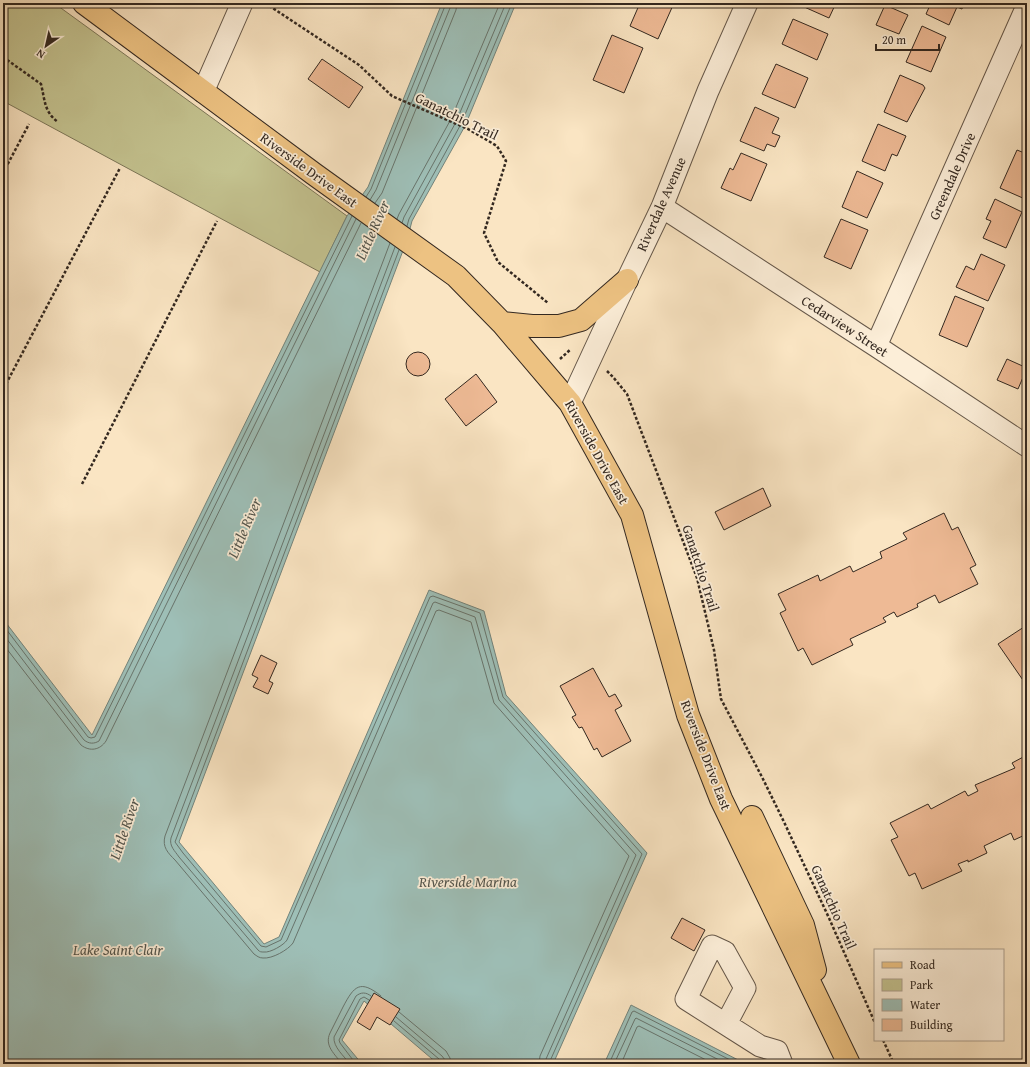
<svg xmlns="http://www.w3.org/2000/svg" width="1030" height="1067" font-family="'Gentium Book Plus',serif">
<style>
.green{fill:#c4c390;stroke:#7c7658}
.water{fill:#9ebfb7;stroke:#73837b}
.lines{fill:none;stroke-linecap:round;stroke-linejoin:round}
.shore{stroke:#68746c;stroke-width:1}
.building{fill:#eeba95;stroke:#332820}
.minor-casing{stroke:#655749;stroke-width:23}
.major-casing{stroke:#332820;stroke-width:24}
.path{stroke:#332820;stroke-width:2.5;stroke-dasharray:3 2;stroke-linecap:butt}
.minor{stroke:#fceed8;stroke-width:21}
.major{stroke:#edc282;stroke-width:22}
.labels{text-anchor:middle;dominant-baseline:central;stroke-width:3.5;stroke-linejoin:round;paint-order:stroke}
.street-label{font-size:14px;fill:#332820;stroke:#fceed8}
.water-label{font-size:15px;font-style:italic;fill:#53554d;stroke:#fceed8}
</style>
<rect width="100%" height="100%" fill="#fae5c3"/>
<filter id="stains"><feTurbulence type="fractalNoise" baseFrequency=".005" numOctaves="4"/><feColorMatrix values="0 0 0 0 .2 0 0 0 0 .09 0 0 0 0 .02 0 0 0 .5 -.17"/></filter>
<radialGradient id="worn" r=".72"><stop offset=".6" stop-color="#630" stop-opacity="0"/><stop offset="1" stop-color="#630" stop-opacity=".3"/></radialGradient>
<!-- green -->
<path class="green" d="M3,3H54L347,216L320,272L3,101Z"/>
<!-- water -->
<path class="water" d="M442,3H516L465,126L412,221L407,240L179,842L264,944L279,937L429,590L484,611L506,695L647,853L553,1064H438L364,1001L342,1040L362,1064H3V619L92,735L347,216L368,187Z
M631,1005L746,1064H604Z"/>
<g class="lines">
<!-- shore -->
<path class="shore" d="M366,197L371,189L445,6L446,3
M370,200L376,190L450,8L451,3
M375,203L382,193L456,10L457,3
M397,219L399,214L451,119L500,3
M402,223L404,217L456,122L506,3
M407,226L409,219L461,124L512,3
M390,243L165,836C162,847 168,853 175,860L254,954C257,956 259,958 263,958C272,959 288,950 293,943L436,611L439,610L471,622L494,703L629,856L540,1056L539,1064
M395,247L171,838C169,846 175,851 179,857L258,950C260,952 261,952 264,952C270,953 284,945 287,940L433,603L435,602L475,617L499,700L636,855L546,1059L545,1064
M399,250L175,842L183,853L261,946L266,947L281,940L430,597L433,596L480,613L503,697L642,854L550,1061V1064
M3,625L88,737L91,738L95,737L352,216
M3,634L84,740C89,744 94,744 99,741L356,219
M3,644L81,745C90,752 100,750 106,741L361,223
M399,1012L446,1051L450,1058L451,1064
M396,1017L442,1056L445,1060V1064
M394,1021L439,1059L440,1064
M342,1064C335,1054 324,1046 330,1033C334,1024 339,1016 343,1007C354,986 360,979 381,996
M350,1064C344,1056 333,1047 334,1037L356,996C361,992 366,992 371,996
M356,1064L340,1043L339,1040L360,999L364,997L369,1000
M609,1064L632,1012L634,1011L738,1064
M614,1064L635,1019L636,1018L727,1064
M621,1064L637,1027L639,1026L714,1064"/>
</g>
<!-- building -->
<path class="building" d="M640,3H674L658,39L630,26Z
M803,3H836L829,18L802,6Z
M931,3H964L962,9L957,7L949,25L926,14Z
M885,5L908,15L899,34L876,25Z
M793,19L828,34L817,60L782,44Z
M922,26L946,37L931,72L906,62Z
M612,35L643,48L624,93L593,80Z
M322,59L363,87L349,108L308,79Z
M776,64L808,78L795,108L762,94Z
M900,75L923,85L925,88L907,122L884,112Z
M755,107L779,118L772,133L780,136L775,147L767,144L764,151L740,141Z
M878,124L906,136L897,156L892,154L885,171L862,161Z
M1017,150L1027,154V194L1025,199L1000,188Z
M741,153L767,164L751,201L721,188L730,168L733,170Z
M857,171L883,183L867,218L842,207Z
M995,199L1022,212L1006,248L983,238L991,221L986,219Z
M841,219L868,230L851,269L824,257Z
M981,254L1005,265L988,301L956,287L966,266L974,270Z
M955,296L984,308L967,347L939,335Z
M406 364a12 12 0 1 1 24 0a12 12 0 1 1-24 0Z
M1007,359L1027,368L1018,389L997,380Z
M476,374L497,402L466,426L445,399Z
M763,488L771,506L724,530L715,512Z
M944,513L952,530L958,527L976,565L970,568L978,584L939,603L935,595L917,604L918,607L897,617L894,612L883,618L886,622L850,639L853,645L812,665L803,648L798,651L780,613L786,610L778,594L818,575L820,581L850,566L853,572L882,558L880,552L907,539L903,533Z
M1027,625V686L998,644Z
M261,655L277,663L269,681L273,683L268,694L253,687L258,678L252,675Z
M593,668L609,697L615,694L622,706L615,710L631,741L602,757L597,748L594,750L582,727L579,728L572,717L576,715L560,686Z
M1027,755V834L1014,840L1011,833L984,846L987,853L968,862V860L958,864L962,871L922,889L915,873L909,876L891,840L898,837L890,823L928,804L931,809L965,791L968,796L978,791L975,785L1015,768L1012,763Z
M682,918L705,930L694,951L671,938Z
M374,993L400,1009L390,1025L377,1017L370,1030L357,1022Z"/>
<g class="lines">
<!-- minor casing -->
<g class="minor-casing">
<path id="minor" d="M203,92L242,3
M662,207L876,346L1027,446
M876,346L1027,6
M570,403L627,280L662,207L708,91L747,3
M726,1024L745,988L725,952L712,946L686,999L760,1046L777,1051L782,1064"/>
</g>
<!-- major casing -->
<g class="major-casing">
<path id="major" d="M84,3L314,174L456,276L502,323L570,403L632,515L688,715L721,799L849,1064
M502,323L532,326H559L581,320L627,280
M752,817L803,925L815,970"/>
</g>
<!-- path -->
<path class="path" d="M265,3L359,65L392,96L468,129L497,146L506,161L484,233L498,262L548,303
M3,57L41,84C45,100 44,112 58,122
M3,173L29,124
M560,359L571,349
M607,371L613,377L627,394L697,578L714,650L721,699L762,777L784,822L829,918L875,1023
M6,384L120,168
M82,484L217,221
M883,1040L894,1064"/>
<!-- minor -->
<use href="#minor" class="minor"/>
<!-- major -->
<use href="#major" class="major"/>
</g>
<g class="labels">
<!-- street labels -->
<g class="street-label">
<text transform="translate(457 116) rotate(26)">Ganatchio Trail</text>
<text transform="translate(309 170) rotate(36)">Riverside Drive East</text>
<text transform="translate(952 176) rotate(-66)">Greendale Drive</text>
<text transform="translate(661 204) rotate(-66)">Riverdale Avenue</text>
<text transform="translate(845 326) rotate(33)">Cedarview Street</text>
<text transform="translate(597 452) rotate(61)">Riverside Drive East</text>
<text transform="translate(701 568) rotate(72)">Ganatchio Trail</text>
<text transform="translate(706 755) rotate(69)">Riverside Drive East</text>
<text transform="translate(834 907) rotate(66)">Ganatchio Trail</text>
</g>
<!-- water labels -->
<g class="water-label">
<text transform="translate(372 230) rotate(-66)">Little River</text>
<text transform="translate(244 528) rotate(-67)">Little River</text>
<text transform="translate(124 829) rotate(-71)">Little River</text>
<text x="468" y="881">Riverside Marina</text>
<text x="118" y="949">Lake Saint Clair</text>
</g>
</g>
<!-- margin -->
<rect width="1030" height="1067" fill="none" stroke="#fae5c3" stroke-width="16"/>
<rect x="4" y="4" width="1022" height="1059" fill="none" stroke="#332820" stroke-width="2"/>
<rect x="8" y="8" width="1014" height="1051" fill="none" stroke="#332820"/>
<!-- legend -->
<rect x="874" y="949" width="130" height="92" fill="#fceed8" stroke="#ac9f8e"/>
<rect x="882" y="962" width="20" height="6" fill="#edc282" stroke="#ac9f8e"/>
<text x="910" y="969" font-size="12" fill="#332820">Road</text>
<rect x="882" y="979" width="20" height="12" fill="#c4c390" stroke="#ac9f8e"/>
<text x="910" y="989" font-size="12" fill="#332820">Park</text>
<rect x="882" y="999" width="20" height="12" fill="#9ebfb7" stroke="#ac9f8e"/>
<text x="910" y="1009" font-size="12" fill="#332820">Water</text>
<rect x="882" y="1019" width="20" height="12" fill="#eeba95" stroke="#ac9f8e"/>
<text x="910" y="1029" font-size="12" fill="#332820">Building</text>
<!-- north arrow -->
<g transform="translate(46 46) rotate(214)" stroke="#fceed8" stroke-width="3" paint-order="stroke">
<path d="M0-3L7 15L0 10L-7 15Z" fill="#332820"/>
<text y="-6" font-size="11" font-weight="bold" text-anchor="middle" fill="#332820">N</text>
</g>
<!-- scale -->
<path d="M876 44v6h63v-6" fill="none" stroke="#332820" stroke-width="2"/>
<text x="882" y="44" font-size="12" fill="#332820" stroke="#fceed8" stroke-width="3" paint-order="stroke">20 m</text>
<rect width="100%" height="100%" filter="url(#stains)"/>
<rect width="100%" height="100%" fill="url(#worn)"/>
</svg>
